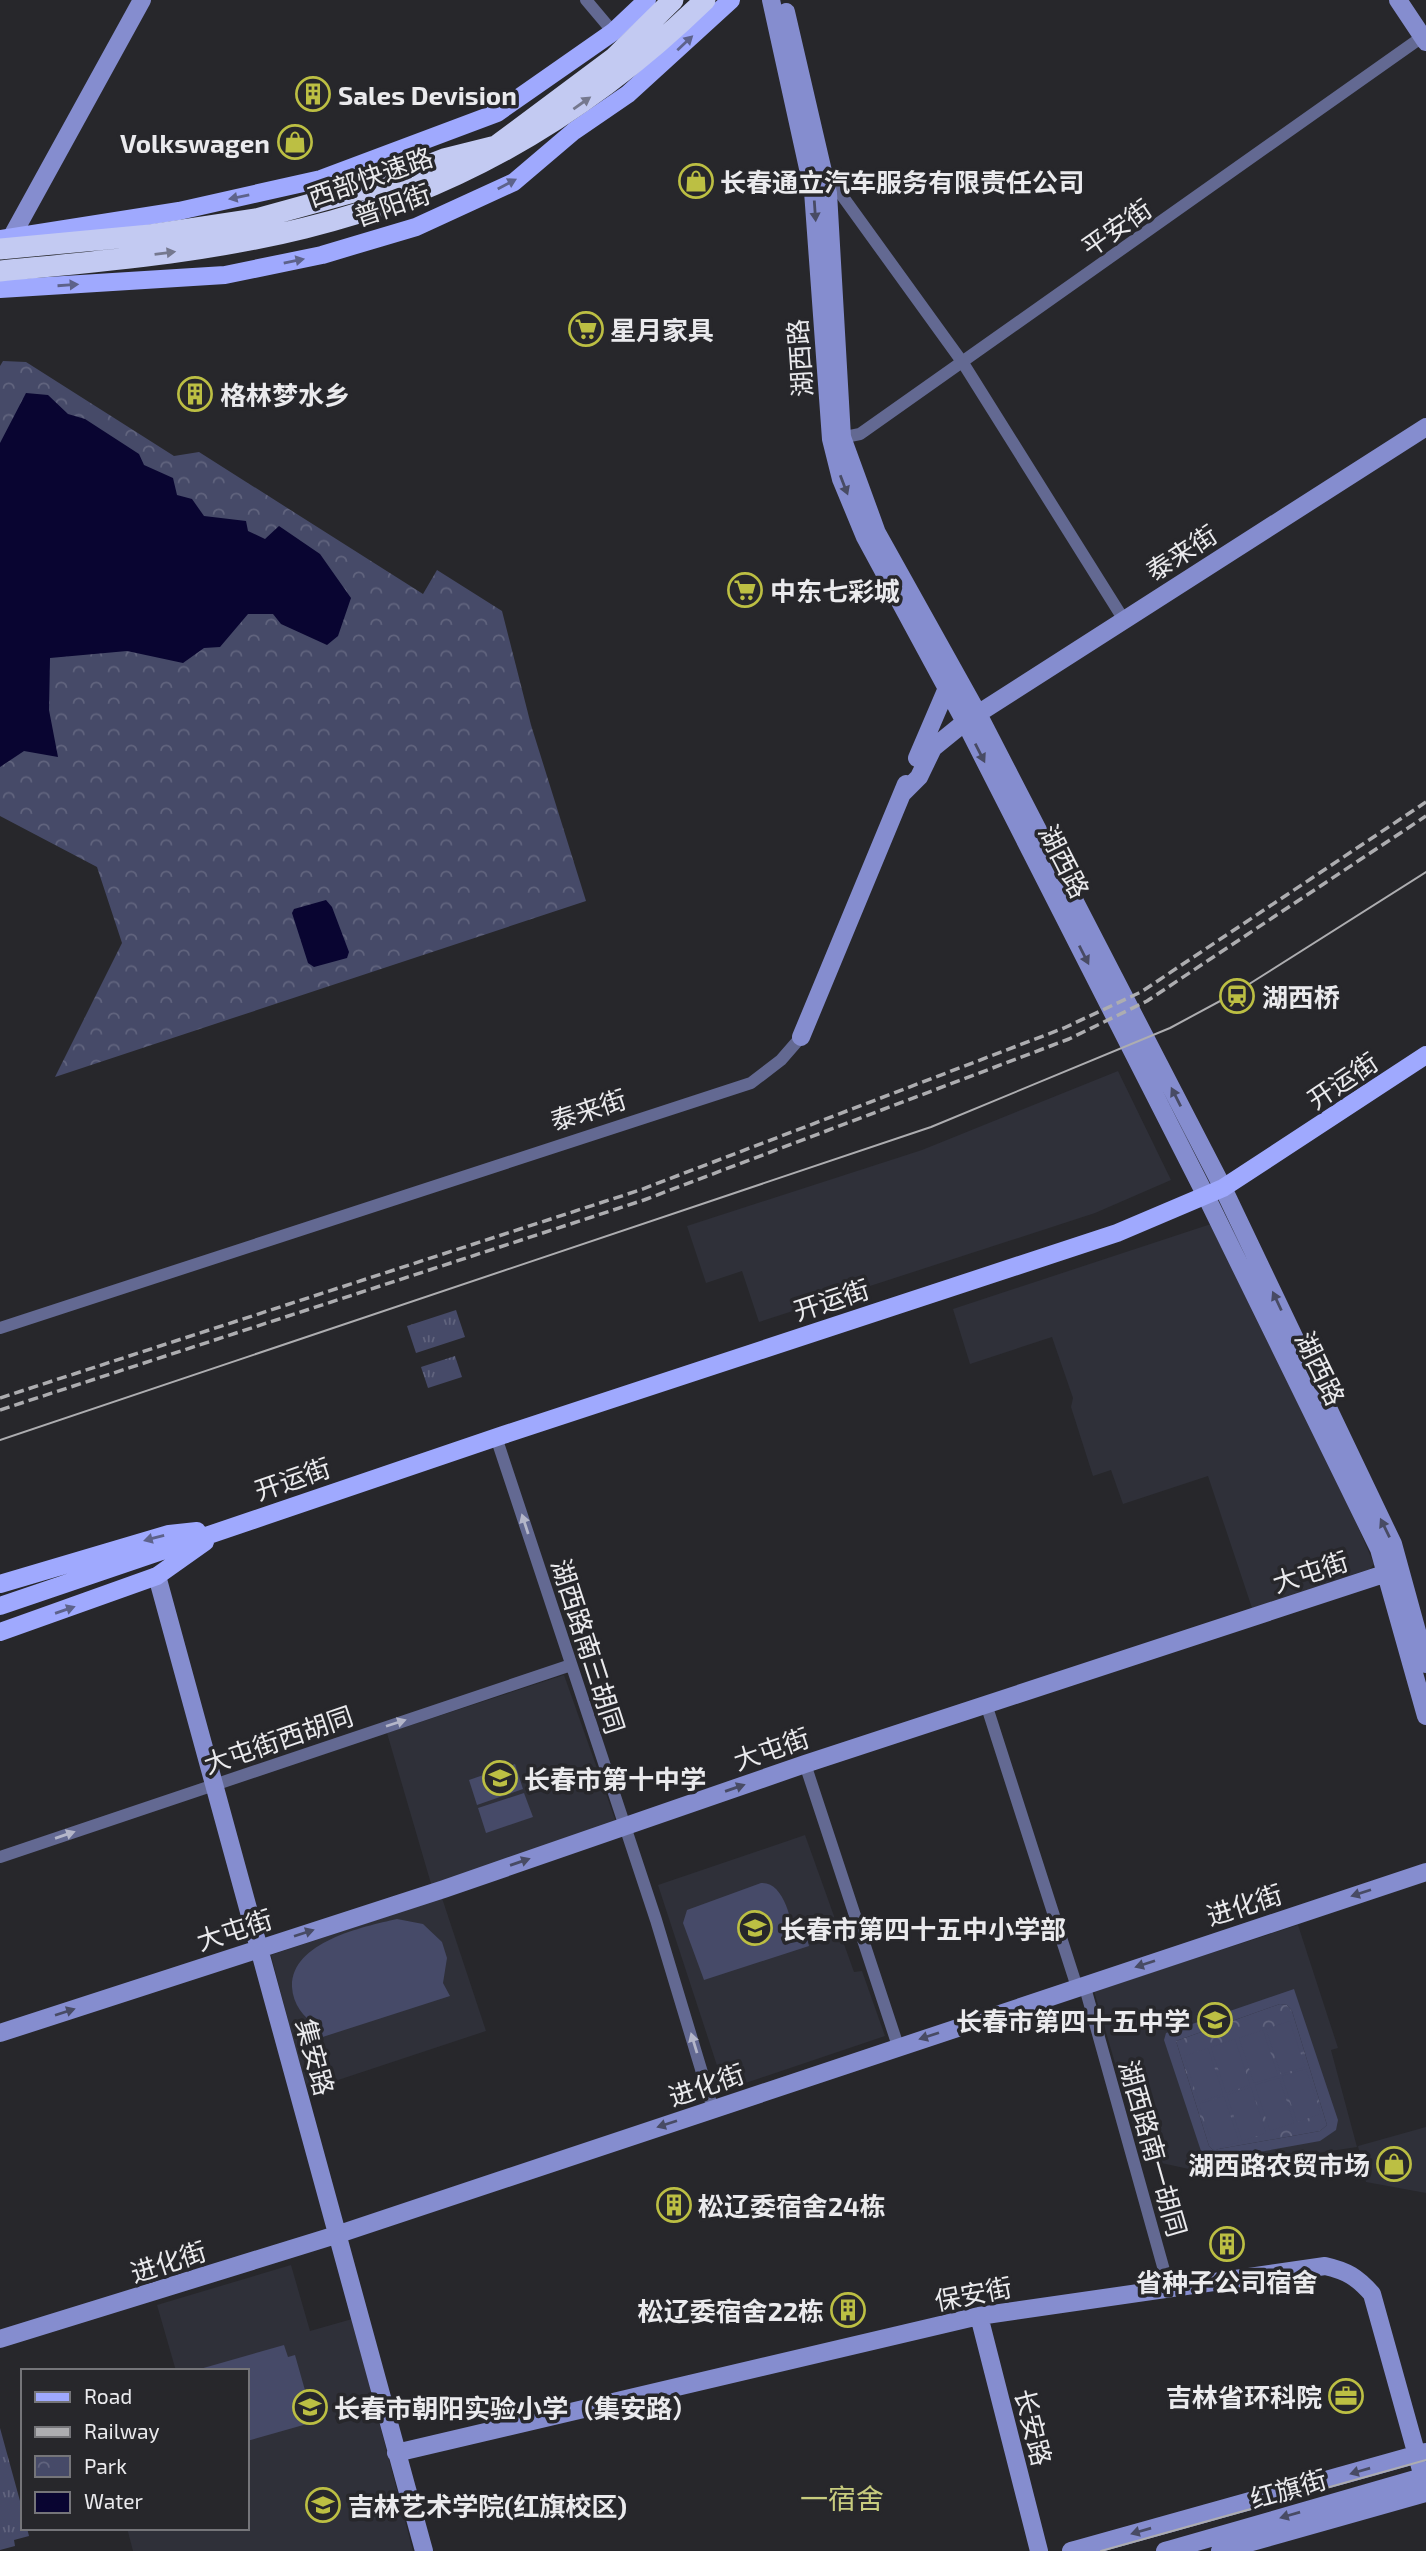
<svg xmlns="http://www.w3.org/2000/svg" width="1426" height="2551" font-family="'Exo 2','Noto Sans SC',sans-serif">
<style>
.built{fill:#2f3039}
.grass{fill:url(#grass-tufts)}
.park{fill:url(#park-crowns)}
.garden{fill:#464a68;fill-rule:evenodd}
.water{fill:#090531}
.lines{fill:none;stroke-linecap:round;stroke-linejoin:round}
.street{stroke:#636992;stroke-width:12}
.secondary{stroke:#858dcf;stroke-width:18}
.primary{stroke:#9fa9fe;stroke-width:18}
.highway{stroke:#c3caf2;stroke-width:21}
.tram{stroke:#adadb0;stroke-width:2}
.rail{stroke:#adadb0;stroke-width:3.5;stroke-dasharray:10 5;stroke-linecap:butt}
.oneway{fill:#5d628a}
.oneway2{fill:#75788e}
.oneway3{fill:#484b64}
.oneway4{fill:#b4b6c9}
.labels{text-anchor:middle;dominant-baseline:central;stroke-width:7;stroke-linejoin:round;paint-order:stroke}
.poi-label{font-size:26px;font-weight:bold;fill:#eaeaed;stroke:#27272b;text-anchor:start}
.street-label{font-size:26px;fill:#eaeaed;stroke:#27272b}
.neighbourhood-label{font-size:28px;fill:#c8cc7e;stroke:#27272b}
</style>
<defs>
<pattern id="grass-tufts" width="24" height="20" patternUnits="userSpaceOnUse" patternTransform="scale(1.75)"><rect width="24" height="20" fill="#464a68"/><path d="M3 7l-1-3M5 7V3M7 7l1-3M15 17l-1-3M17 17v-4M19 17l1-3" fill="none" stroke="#61647e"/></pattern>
<pattern id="park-crowns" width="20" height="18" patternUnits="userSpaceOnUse" patternTransform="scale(1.75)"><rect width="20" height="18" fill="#464a68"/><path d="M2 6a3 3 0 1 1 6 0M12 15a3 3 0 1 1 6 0" fill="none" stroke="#61647e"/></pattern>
</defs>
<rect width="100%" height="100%" fill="#27272b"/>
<!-- built -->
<path class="built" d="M1118,1071L1171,1180L1095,1213L759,1322L742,1271L706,1283L687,1226L922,1150Z
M1211,1224L1333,1469L1374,1564L1370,1569L1252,1608L1208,1476L1123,1504L1111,1470L1093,1476L1071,1407L1073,1398L1052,1337L970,1364L953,1309Z
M564,1675L616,1822L432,1887L387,1733Z
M805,1835L854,1972L862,1971L885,2036L725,2090L658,1885Z
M442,1898L486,2031L308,2090L286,2022L288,2020L271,1955Z
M1298,1925L1338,2048L1331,2050L1357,2147L1198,2171L1143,2159L1094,1991Z
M1426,2127V2193L1366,2182L1358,2146Z
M291,2265L310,2331L352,2319L413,2551H133L127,2528H247V2371H176L157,2305Z"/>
<!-- grass -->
<path class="grass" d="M456,1310L465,1337L416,1353L407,1326Z
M455,1356L462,1377L428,1388L421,1367Z
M0,2428L23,2512V2528H27L29,2536L14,2540L15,2546L0,2550Z"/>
<!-- park -->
<path class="park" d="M3,361L26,362L174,456L199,452L423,594L437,570L502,611L531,725L586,901L55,1077L122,943L97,867L0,816V366Z
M1280,2004L1287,2005L1292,2011L1327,2125L1320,2131L1213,2150L1209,2146L1176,2041Z"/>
<!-- garden -->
<path class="garden" d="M515,1764L523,1789L477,1805L469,1780Z
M524,1793L533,1817L486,1833L478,1808Z
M761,1883C784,1881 793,1923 794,1942L807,1938L809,1946L704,1980L683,1923L687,1910Z
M397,1919L423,1924L442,1942L447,1958L443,1983L450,1996L304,2043L300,2032L317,2026C303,2017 293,2004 292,1987C291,1942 362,1927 397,1919Z
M1294,1989L1338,2120L1336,2130L1320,2141L1215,2160L1201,2151L1164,2040L1166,2033ZM1280,2004L1287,2005L1292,2011L1327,2125L1320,2131L1213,2150L1209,2146L1176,2041Z
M1290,2021L1305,2067L1281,2074L1266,2029Z
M1263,2030L1278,2076L1254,2083L1239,2038Z
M1235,2039L1250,2085L1226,2093L1211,2047Z
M1208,2048L1223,2094L1199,2102L1184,2056Z
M1306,2069L1321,2114L1297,2122L1282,2076Z
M1279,2078L1294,2123L1270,2131L1255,2085Z
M1251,2087L1266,2133L1242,2141L1227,2095Z
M1224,2096L1239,2142L1214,2150L1199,2104Z
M284,2345L288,2357L295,2355L314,2422L247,2441V2371L200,2369Z"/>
<!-- water -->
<path class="water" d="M26,393L48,395L68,414L85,419L139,454L144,465L173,478L177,495L192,499L204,516L246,521L248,531L265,539L279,526L320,554L351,598L338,636L327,645L281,624L273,614H248L220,647L204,648L183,663L127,651L50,658L49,710L58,757L24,751L0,767V443Z
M326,900L332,907L349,952L347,958L314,967L308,963L292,913L294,909Z"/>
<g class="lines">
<!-- street -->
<path class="street" d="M586,0L613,32
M825,172L963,363L1124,620
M835,439L860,434L1422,37
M0,1328L751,1083L781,1060L801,1037
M496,1437L656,1920L713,2109
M986,1704L1075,1981L1086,1991L1169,2288
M805,1764L898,2046
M0,1857L571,1665"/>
<!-- secondary -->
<path class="secondary" d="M771,0L813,191L831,439L841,479L865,537L965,722L1206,1196L1379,1549L1426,1716
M1398,0L1426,42
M786,12L828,193L842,437L877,533L978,714L1223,1188L1393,1544L1426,1664
M6,247L142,0
M917,758L950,681
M902,794L919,777L933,748L965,722L1426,427
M801,1037L906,784
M157,1576L424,2551
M0,2033L444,1889L805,1764L1387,1573L1397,1567
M979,2316L1039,2551
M0,2339L336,2235L1426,1872
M396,2453L979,2316L1325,2266C1347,2271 1357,2277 1372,2294L1423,2477
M1071,2551L1426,2452
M1165,2551L1426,2476
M1220,2551L1426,2493"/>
<!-- primary -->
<path class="primary" d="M0,239L179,211L321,179L497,113L613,32L647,0
M0,289L225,275L322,255L416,227L514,182L574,131L628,94L731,0
M0,1584L169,1534L197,1531
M0,1606L503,1435L1117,1233L1223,1188L1426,1055
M0,1632L157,1576L205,1542"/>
<!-- highway -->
<path class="highway" d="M0,249L150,235L256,219L372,187L444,159L496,146L614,58L673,0
M0,271C102,261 205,253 305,228C458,191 592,110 705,0"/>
<!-- tram -->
<path class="tram" d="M0,1440L931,1127L1170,1028L1235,993L1426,872
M1101,2551L1426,2460"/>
<!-- rail -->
<path class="rail" d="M0,1398L640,1190L1064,1028L1141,992L1426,802
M0,1410L644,1200L1069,1039L1147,1001L1426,816"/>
</g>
<!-- one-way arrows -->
<defs><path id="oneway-solid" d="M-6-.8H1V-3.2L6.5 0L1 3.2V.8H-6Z" transform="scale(1.75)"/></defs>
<g class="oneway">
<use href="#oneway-solid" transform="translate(685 43) rotate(-43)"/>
<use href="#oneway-solid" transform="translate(507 184) rotate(-28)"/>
<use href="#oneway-solid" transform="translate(239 197) rotate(168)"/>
<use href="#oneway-solid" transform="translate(294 261) rotate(-12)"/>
<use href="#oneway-solid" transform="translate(68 285) rotate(-4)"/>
<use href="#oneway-solid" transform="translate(154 1538) rotate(165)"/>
<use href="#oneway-solid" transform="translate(65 1610) rotate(-19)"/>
</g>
<g class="oneway2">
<use href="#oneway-solid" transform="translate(582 103) rotate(-35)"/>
<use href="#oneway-solid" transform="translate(165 253) rotate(-7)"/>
</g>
<g class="oneway3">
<use href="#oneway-solid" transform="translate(815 211) rotate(86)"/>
<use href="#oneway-solid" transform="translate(844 485) rotate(69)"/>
<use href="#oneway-solid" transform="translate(980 753) rotate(63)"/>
<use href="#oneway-solid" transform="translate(1084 955) rotate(63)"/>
<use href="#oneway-solid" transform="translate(1176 1097) rotate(-117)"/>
<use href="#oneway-solid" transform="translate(1277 1301) rotate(-115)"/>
<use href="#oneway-solid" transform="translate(1385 1528) rotate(-116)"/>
<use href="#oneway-solid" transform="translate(735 1788) rotate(-19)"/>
<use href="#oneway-solid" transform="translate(520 1862) rotate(-19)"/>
<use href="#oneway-solid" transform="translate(1361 1893) rotate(162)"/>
<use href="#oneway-solid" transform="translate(304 1933) rotate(-18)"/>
<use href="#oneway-solid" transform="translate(1145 1964) rotate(162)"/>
<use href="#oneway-solid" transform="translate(65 2012) rotate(-18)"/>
<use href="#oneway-solid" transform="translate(929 2036) rotate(162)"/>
<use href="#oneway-solid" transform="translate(667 2124) rotate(162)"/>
<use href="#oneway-solid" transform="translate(1360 2471) rotate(164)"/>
<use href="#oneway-solid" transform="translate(1290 2515) rotate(164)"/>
<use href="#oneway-solid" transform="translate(1141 2531) rotate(164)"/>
</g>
<g class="oneway4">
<use href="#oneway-solid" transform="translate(525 1524) rotate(-108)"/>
<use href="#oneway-solid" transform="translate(396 1723) rotate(-18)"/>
<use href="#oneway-solid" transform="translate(65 1835) rotate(-19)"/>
<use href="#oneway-solid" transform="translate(694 2043) rotate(-107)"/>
</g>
<!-- icons -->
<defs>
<g id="building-ring" transform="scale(1.75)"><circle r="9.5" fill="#27272b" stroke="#bcbf43" stroke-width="1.5"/><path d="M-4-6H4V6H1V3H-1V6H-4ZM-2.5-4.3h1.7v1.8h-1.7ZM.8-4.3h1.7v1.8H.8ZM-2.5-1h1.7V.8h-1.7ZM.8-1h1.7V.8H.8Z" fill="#bcbf43"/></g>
<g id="shop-ring" transform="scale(1.75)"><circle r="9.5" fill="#27272b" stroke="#bcbf43" stroke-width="1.5"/><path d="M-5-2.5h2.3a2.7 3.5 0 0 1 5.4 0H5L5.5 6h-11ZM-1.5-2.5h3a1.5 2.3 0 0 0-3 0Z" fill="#bcbf43"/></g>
<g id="supermarket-ring" transform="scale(1.75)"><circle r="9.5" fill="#27272b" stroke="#bcbf43" stroke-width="1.5"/><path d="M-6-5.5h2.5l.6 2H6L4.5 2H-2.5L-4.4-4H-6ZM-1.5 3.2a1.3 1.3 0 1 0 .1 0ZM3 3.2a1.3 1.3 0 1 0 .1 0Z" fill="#bcbf43"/></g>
<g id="station-ring" transform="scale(1.75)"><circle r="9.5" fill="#27272b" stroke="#bcbf43" stroke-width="1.5"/><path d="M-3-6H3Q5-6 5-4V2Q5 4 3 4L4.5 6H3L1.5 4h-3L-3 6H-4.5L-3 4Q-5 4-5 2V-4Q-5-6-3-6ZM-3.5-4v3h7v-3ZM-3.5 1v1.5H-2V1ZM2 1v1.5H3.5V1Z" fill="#bcbf43"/></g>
<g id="school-ring" transform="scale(1.75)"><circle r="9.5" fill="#27272b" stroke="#bcbf43" stroke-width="1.5"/><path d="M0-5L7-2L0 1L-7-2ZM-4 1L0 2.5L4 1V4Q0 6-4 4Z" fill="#bcbf43"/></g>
<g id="office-ring" transform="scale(1.75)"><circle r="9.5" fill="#27272b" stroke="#bcbf43" stroke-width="1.5"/><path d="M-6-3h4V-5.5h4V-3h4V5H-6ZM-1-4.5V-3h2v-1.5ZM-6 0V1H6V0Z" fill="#bcbf43"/></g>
<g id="university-ring" transform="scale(1.75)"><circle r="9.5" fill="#27272b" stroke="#bcbf43" stroke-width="1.5"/><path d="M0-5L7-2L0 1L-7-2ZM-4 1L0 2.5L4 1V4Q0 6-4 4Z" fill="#bcbf43"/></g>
</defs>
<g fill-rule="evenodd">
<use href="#building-ring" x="313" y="94"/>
<use href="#shop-ring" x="295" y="142"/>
<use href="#shop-ring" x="696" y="181"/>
<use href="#supermarket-ring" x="586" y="329"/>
<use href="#building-ring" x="195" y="394"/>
<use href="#supermarket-ring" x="745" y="590"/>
<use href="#station-ring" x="1237" y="996"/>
<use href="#school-ring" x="500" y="1778"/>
<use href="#school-ring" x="755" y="1928"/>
<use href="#school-ring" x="1215" y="2020"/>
<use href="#shop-ring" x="1394" y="2164"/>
<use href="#building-ring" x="674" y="2205"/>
<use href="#building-ring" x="1227" y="2244"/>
<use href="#building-ring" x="848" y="2310"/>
<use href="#office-ring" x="1346" y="2396"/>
<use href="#school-ring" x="310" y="2407"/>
<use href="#university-ring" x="323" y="2505"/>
</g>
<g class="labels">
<!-- poi labels -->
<g class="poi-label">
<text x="338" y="94">Sales Devision</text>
<text x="270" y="142" text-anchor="end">Volkswagen</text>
<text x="720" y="181">长春通立汽车服务有限责任公司</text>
<text x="610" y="329">星月家具</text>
<text x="220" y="394">格林梦水乡</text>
<text x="770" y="590">中东七彩城</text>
<text x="1262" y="996">湖西桥</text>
<text x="524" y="1778">长春市第十中学</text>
<text x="780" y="1928">长春市第四十五中小学部</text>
<text x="1190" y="2020" text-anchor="end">长春市第四十五中学</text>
<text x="1370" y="2164" text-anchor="end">湖西路农贸市场</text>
<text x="698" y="2205">松辽委宿舍24栋</text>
<text x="1227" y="2281" text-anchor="middle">省种子公司宿舍</text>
<text x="824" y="2310" text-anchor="end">松辽委宿舍22栋</text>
<text x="1322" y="2396" text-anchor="end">吉林省环科院</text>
<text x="334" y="2407">长春市朝阳实验小学（集安路）</text>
<text x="348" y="2505">吉林艺术学院(红旗校区)</text>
</g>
<!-- street labels -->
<g class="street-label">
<text transform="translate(370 176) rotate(-19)">西部快速路</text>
<text transform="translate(392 204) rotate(-19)">普阳街</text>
<text transform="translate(1116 227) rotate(-35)">平安街</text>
<text transform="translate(799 358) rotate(-94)">湖西路</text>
<text transform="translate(1181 552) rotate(-33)">泰来街</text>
<text transform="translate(1065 861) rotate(63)">湖西路</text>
<text transform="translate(1342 1080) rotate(-34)">开运街</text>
<text transform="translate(588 1109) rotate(-18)">泰来街</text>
<text transform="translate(831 1299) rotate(-18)">开运街</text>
<text transform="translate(1321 1368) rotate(64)">湖西路</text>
<text transform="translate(292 1478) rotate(-19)">开运街</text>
<text transform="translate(1310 1571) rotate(-18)">大屯街</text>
<text transform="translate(589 1646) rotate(72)">湖西路南三胡同</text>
<text transform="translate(278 1739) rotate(-19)">大屯街西胡同</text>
<text transform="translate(771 1748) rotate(-19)">大屯街</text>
<text transform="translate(1244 1904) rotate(-18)">进化街</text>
<text transform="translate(234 1929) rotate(-18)">大屯街</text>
<text transform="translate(316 2057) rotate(75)">集安路</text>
<text transform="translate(706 2084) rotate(-19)">进化街</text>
<text transform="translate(1154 2148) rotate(74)">湖西路南一胡同</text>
<text transform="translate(168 2261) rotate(-18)">进化街</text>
<text transform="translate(973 2293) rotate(-11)">保安街</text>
<text transform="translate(1034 2427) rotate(76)">长安路</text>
<text transform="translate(1288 2488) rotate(-16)">红旗街</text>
</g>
<!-- neighbourhood labels -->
<g class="neighbourhood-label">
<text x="842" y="2498">一宿舍</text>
</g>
</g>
<!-- legend -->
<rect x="21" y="2369" width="228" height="161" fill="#27272b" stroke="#757579" stroke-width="2"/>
<rect x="35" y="2392" width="35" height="10" fill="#9fa9fe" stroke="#757579" stroke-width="2"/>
<text x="84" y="2404" font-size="21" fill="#eaeaed">Road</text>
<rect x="35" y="2427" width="35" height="10" fill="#adadb0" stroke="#757579" stroke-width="2"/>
<text x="84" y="2439" font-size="21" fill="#eaeaed">Railway</text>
<rect x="35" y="2456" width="35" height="21" fill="url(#park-crowns)" stroke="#757579" stroke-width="2"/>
<text x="84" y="2474" font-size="21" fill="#eaeaed">Park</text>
<rect x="35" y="2492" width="35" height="21" fill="#090531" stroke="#757579" stroke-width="2"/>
<text x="84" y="2509" font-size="21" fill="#eaeaed">Water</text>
</svg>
